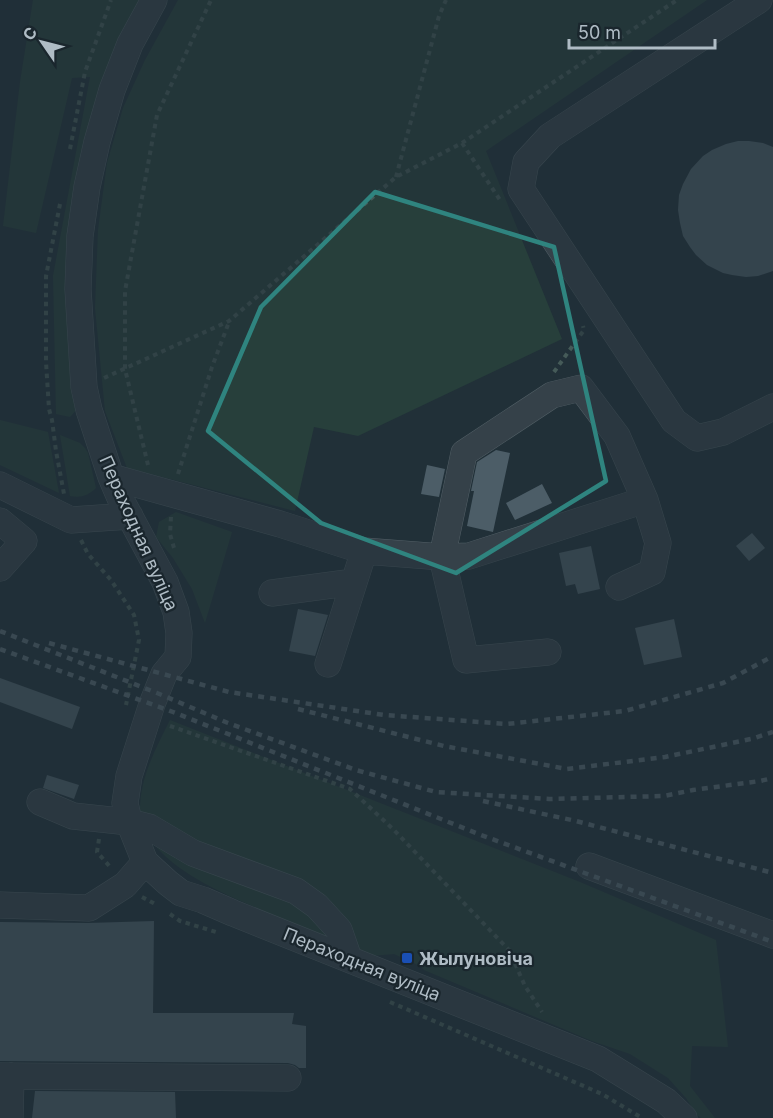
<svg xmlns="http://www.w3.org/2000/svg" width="773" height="1118" font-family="Inter,sans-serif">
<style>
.green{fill:#273f3b}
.building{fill:#4c5d67}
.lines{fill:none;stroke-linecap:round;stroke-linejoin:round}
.minor-casing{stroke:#525f66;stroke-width:27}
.path{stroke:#455a58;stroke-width:4;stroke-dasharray:4.5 4.5;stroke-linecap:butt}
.minor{stroke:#354149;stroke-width:26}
.rail{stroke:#576670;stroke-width:4.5;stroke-dasharray:6 6;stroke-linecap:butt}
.marked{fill:none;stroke:#2f847f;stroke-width:4.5;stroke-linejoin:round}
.transit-dot{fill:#1a4fb4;stroke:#1a262d;stroke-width:2}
.labels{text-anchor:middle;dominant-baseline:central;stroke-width:4.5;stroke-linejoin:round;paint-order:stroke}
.street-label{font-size:18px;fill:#afbcc5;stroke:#1a262d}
.poi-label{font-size:18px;font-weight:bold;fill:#afbcc5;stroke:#1a262d;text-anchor:start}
</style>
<rect width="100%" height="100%" fill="#213038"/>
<!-- green -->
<path class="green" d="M33,0H140L104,76L79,407L70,417L56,414L53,276L90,77L72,78L36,233L3,226L20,82Z
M178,0H707L486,151L562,339L358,436L314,427L295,511L127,468L105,411L95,308L98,230L107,163L123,108L145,60Z
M0,420L48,432L59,493L0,465Z
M60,435L80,443L85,448L88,453L96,488C87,496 81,498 70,496Z
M176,512L232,532L205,623L192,589L173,558L156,537L159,522Z
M170,720L580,882L716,940L728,1047L692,1046L690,1086L715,1118H701L697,1115L686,1098L668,1078L630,1054L592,1041L424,970L420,966L394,954L370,956C340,943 309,930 278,917C237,899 142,865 140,810C140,777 156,748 170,720Z"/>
<!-- building -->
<path class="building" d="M738,141H749L763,143L773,147V271L758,276L746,277L732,275L723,273L707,265L696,255L690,247L683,236L680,223L678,210L679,195L683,184L691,169L703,156L712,150L726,144Z
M496,450L510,453L493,532L467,526L474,491H471L477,462Z
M427,465L445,469L439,497L421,494Z
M542,484L552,503L515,520L506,503Z
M752,533L765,548L749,561L736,546Z
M591,546L600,589L578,594L575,584L566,586L559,553Z
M298,609L328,615L315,656L289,651Z
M674,619L682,657L644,665L635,628Z
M0,678L80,707L72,729L0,702Z
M47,775L79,785L74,799L43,788Z
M154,921L153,1013H294L292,1024L306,1026V1068H299L295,1065L288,1063L0,1061V922L88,923Z
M35,1091L175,1092L176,1118H32Z"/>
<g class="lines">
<!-- minor casing -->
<g class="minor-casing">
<path id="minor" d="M154,0L130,44L112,90L97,142L87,187L80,236L78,289L84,387L89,410L111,477L120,498L165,582L176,612L179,633L178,657L164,674L152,704L129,776L125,803L129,822L145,862L168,883L181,893L203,900L233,913L598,1059L666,1101L684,1118
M759,0L550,136L526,162L521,189L674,421L697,438L723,432L773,407
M111,477L280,524L364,551L442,557L469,556L645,500L658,543L652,572L619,587
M0,485L71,520L130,516
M0,521L24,541L0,568
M272,593L354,582
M548,652L466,660L442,557L464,453L552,395L581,388L617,436L645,500
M328,664L364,551
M40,802L73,816L129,822L149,827L193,853L296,891L317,906L339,930L349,959
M589,866L773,935
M0,905L89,908L125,885L145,862
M0,1076L288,1078
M10,1118L11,1076"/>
</g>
<!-- path -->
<path class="path" d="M462,143L500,200
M70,149L85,72L111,0
M396,177L439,16L446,0
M60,204L46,276V362L49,409L52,420L56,451L64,494
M554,372L584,330L583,326
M104,378L229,321L396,177L462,143L677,0
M148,465L125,369V291L157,115L211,0
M178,474L212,367L229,322
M171,517L170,534L174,548
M81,540L88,554L111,580L134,615L139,640L126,705
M170,726L350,789L393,829L509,950L525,986L542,1012
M99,839L97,852L111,868
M142,897L157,905
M170,914L180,921L216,932
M390,1002L602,1094L642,1118"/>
<!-- minor -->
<use href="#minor" class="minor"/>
<!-- rail -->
<path class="rail" d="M0,631L157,693L228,723L356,770L436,792L549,799L664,796L693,790L760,781L773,778
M49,643L229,692L384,715L507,724L625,711L723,683L773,656
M0,649L173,712L481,835L773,942
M298,709L444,746L567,769L665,757L751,739L773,732
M483,801L576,821L773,873"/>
</g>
<!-- marked area -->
<path d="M0 0H773V1118H0ZM375,192L554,247L606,481L456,573L321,523L208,431L261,307Z" fill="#213038" fill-opacity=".55" fill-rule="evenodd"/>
<path class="marked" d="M375,192L554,247L606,481L456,573L321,523L208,431L261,307Z"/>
<!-- markers -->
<rect class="transit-dot" x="401" y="952" width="12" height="12" rx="3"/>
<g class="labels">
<!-- street labels -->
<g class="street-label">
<text transform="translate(139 533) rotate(66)">Пераходная вуліца</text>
<text transform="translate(362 964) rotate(22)">Пераходная вуліца</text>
</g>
<!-- poi labels -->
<g class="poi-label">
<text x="419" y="958">Жылуновіча</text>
</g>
</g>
<!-- north arrow -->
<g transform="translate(42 42) rotate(305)" stroke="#1a262d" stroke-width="4.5" paint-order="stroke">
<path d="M0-4.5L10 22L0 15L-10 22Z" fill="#afbcc5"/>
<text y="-9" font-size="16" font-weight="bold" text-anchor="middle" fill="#afbcc5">С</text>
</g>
<!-- scale -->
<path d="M569 39v9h146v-9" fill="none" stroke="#afbcc5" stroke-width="3"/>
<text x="578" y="39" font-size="18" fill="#afbcc5" stroke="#1a262d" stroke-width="4.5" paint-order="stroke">50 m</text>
</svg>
